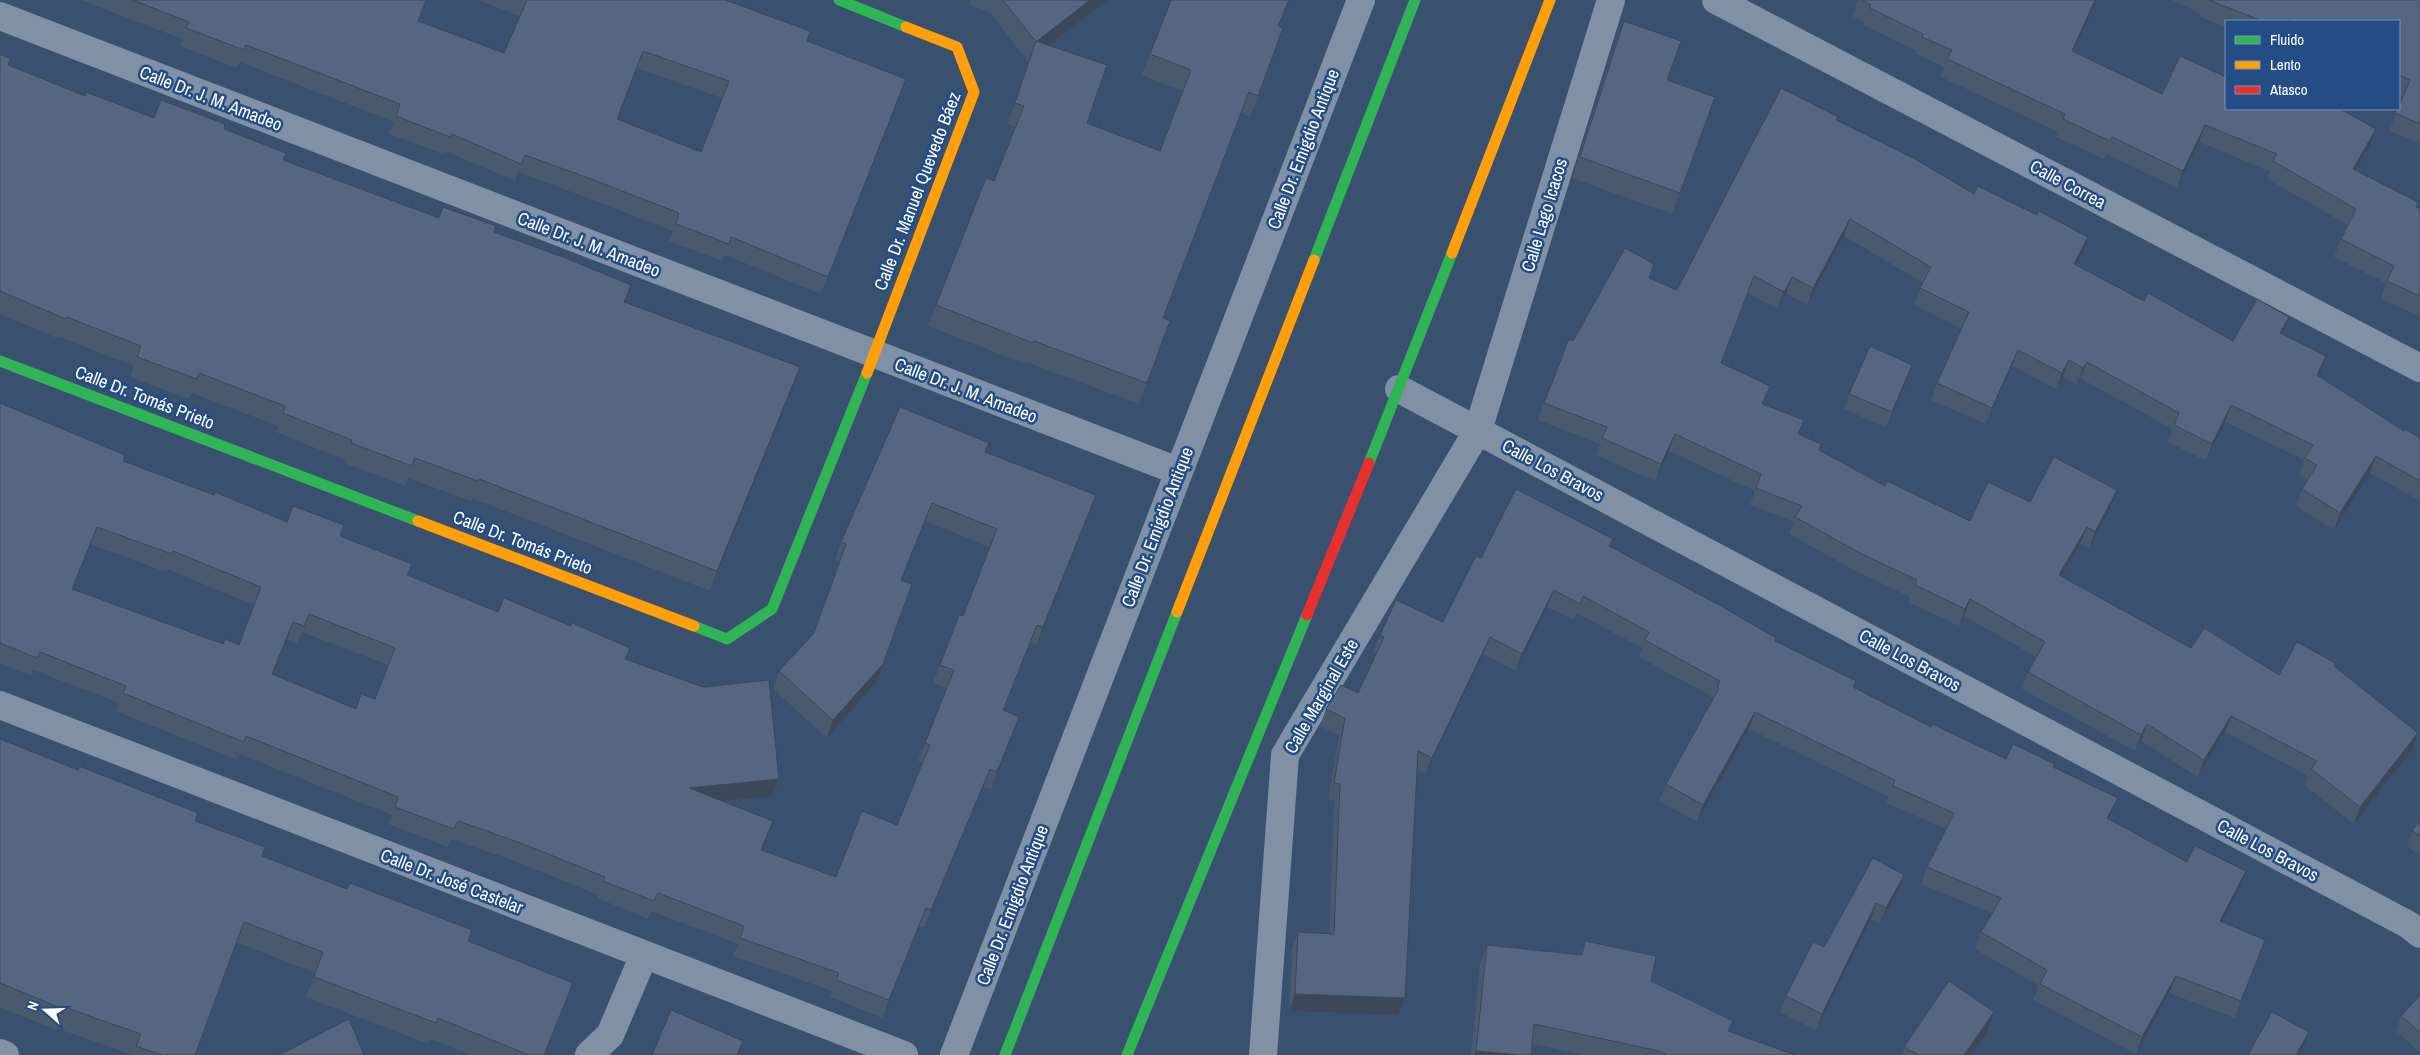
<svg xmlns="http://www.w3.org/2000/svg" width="2420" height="1055" font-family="'Archivo Narrow',sans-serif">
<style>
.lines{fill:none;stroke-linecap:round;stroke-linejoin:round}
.street{stroke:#8090a5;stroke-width:28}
.fast{stroke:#30b455;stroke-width:11}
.slow{stroke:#ff9f0a;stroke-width:11}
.jam{stroke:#e5322d;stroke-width:11}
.wall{fill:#49596e;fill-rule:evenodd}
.shaded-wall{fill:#3c485a}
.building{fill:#556780;stroke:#3c485a;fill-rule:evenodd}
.labels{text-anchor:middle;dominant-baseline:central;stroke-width:5;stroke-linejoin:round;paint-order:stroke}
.street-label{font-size:18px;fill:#fff;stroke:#244c85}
</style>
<rect width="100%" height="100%" fill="#3a506f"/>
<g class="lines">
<!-- street -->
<path class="street" d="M1716,0L2420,368
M0,16L1178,471
M1399,389L2409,925L2420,934
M0,705L904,1055
M0,1053L5,1055
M589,1055L610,1035L644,955
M954,1055L1361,0
M1263,1055L1285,755L1478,430L1611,0"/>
<!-- fast -->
<path class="fast" d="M839,0L906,27
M1314,260L1415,0
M0,361L418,521
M1369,463L1452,253
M694,626L727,639L772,609L867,373
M1005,1055L1177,612
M1127,1055L1307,615"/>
<!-- slow -->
<path class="slow" d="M1452,253L1550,0
M867,373L974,92L957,47L906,27
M418,521L694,626
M1177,612L1314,260"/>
<!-- jam -->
<path class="jam" d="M1307,615L1369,463"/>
</g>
<!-- wall -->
<path class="wall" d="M81,0H426L419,21L504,53L520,16L478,0H725L807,41L906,79L821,294L725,255L722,261L669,241L673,231L588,198L518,172L515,181L445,151L444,154L389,134L394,122L240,62L237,68L180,46L182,39ZM636,68L722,98L701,152L617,119Z
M970,0H1108L1050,45L1087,123L1160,151L1183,91L1142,75L1150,54L1279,27L1283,28L1250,117L1241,113L1163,318L1170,321L1139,404L1026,362V364L928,326L936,305L994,181L1015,127L1008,124L1028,62L991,13L969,4Z
M1858,0H2097L2073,52L2162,94L2369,147L2355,171L2418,202L2417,207L2420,209V316L2381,299L2386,283L2334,257L2341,239L2348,225L2267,179L2270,171L2199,142L2177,188L2106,154L2104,159L2056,137L2058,132L1941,77L1944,67L1916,54L1917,51L1863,25L1865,22L1852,16Z
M2172,0H2420V144L2389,131L2403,97L2399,95V21H2226V27L2200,17L2201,14Z
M1624,21L1667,80L1715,97L1672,214L1572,178L1616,42Z
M0,54L8,65L85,96L154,118L224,129L284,160L439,218L494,232L631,285L624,303L793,387L710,591L472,498L471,501L408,478L405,486L344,463L345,460L276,432L278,426L192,393L189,399L130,377L134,366L60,337L59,339L0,314Z
M1838,117L1836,121L1974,194L2082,254L2076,265L2144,301L2233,341L2283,334L2326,356L2318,377L2404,431L2420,438V501L2370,473L2334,530L2296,506L2302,489L2307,480L2299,475L2304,460L2225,422L2206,461L2168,442L2172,429L2080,378L2077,385L2063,377L2056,389L2012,366L1986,424L1931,400L1937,383L1962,329L1914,305L1923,283L1844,236L1807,305L1786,293L1777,309L1748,293L1721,363L1763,404L1804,420L1798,435L1819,450L1885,486L1970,521L2030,502L2117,490L2111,507L2089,548L2080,544L2062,577L2191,648L2279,675L2334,666L2412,750L2354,824L2305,786L2308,776L2225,732L2198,777L2141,741L2135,751L2022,689L2028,672L2036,657L1964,616L1959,626L1908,602L1910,597L1856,571L1789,534L1794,522L1750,505L1755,491L1669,451L1655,481L1596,455L1600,444L1538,420L1544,403L1573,341L1649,278L1677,290Z
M1912,365L1907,380L1886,428L1844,409L1849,394Z
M0,403L123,461L214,495L287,522L340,536L408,575L498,612L626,659L779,779L773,796L724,802L762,850L836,877L897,825L922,763L918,761L947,688L933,683L940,665L963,616L990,547L925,521L901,581L912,584L877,681L827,738L773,689L779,671L814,633L839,562L835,560L841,542L986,453L1090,512L1037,645L1030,642L1004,710L1019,717L991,790L983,787L924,928L919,926L883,1018L830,997L832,991L733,956L738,944L651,911L648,919L597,898L598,895L515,861L451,839L448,847L388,824L392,815L240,754L237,760L116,711L119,703L33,670L31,676L0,663ZM90,544L166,572L167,569L254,605L239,645L223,644L73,589ZM302,632L388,665L375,699L356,709L272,674L287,639L297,644Z
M1613,539L1610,547L1775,641L1854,688L1931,727L2006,759L2054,767L2111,814L2109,819L2187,862L2246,871L2240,887L2222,922L2265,940L2235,1018L2169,993L2136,1054L2033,1000L2039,986L1975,949L1981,932L1992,913L1921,884L1927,867L1946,829L1886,803L1889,797L1749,729L1697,822L1659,801L1666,784L1712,701L1713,697L1639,657L1642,648L1577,613L1574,620L1547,607L1516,671L1483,654L1426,774L1417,770L1398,1015L1289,1011L1292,949L1298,932L1329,933L1334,800L1328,799L1339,735L1320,726L1326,709L1358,693L1376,653L1373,652L1380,635L1443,622L1481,558Z
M0,739L195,821L262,856L468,941L566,1004L545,1055H471L430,1039L428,1044L306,997L315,973L236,942L195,1055H133L56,1028V1030L0,1007Z
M2420,820V856L2407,847L2412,831Z
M1904,875L1898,891L1880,924L1871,919L1816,1030L1780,1012L1786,996L1824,947Z
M1585,941L1651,981L1729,1031L1794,1055H1584L1532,1044L1531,1055H1471L1480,964L1487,945L1580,955Z
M2420,995V1052L2396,1031L2401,1016Z
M1986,1034L1971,1055H1901L1904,1047Z"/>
<!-- shaded-wall -->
<path class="shaded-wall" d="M1090,0H1108L1029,61L1036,42Z
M2095,0H2097L2065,69L2072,51Z
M906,79L900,96L821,294L828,277Z
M2205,125L2199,142L2177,188L2183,171Z
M2376,129L2369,147L2346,187L2353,169Z
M1850,219L1844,236L1807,305L1813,288Z
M2088,237L2082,254L2068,281L2074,264Z
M1792,277L1786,293L1777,309L1784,292Z
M2289,317L2283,334L2280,333Z
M2018,350L2012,366L1986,424L1992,408Z
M2326,356L2320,373L2310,392L2317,375Z
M2069,360L2063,377L2056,389L2062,373Z
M2087,362L2080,378L2077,385L2083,368Z
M1912,365L1907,380L1886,428L1892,412Z
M800,367L793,387L710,591L717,571Z
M1770,386L1764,403L1756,421L1762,404Z
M2231,405L2225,422L2206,461L2212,444Z
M1675,434L1669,451L1655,481L1661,464Z
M2376,456L2370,473L2334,530L2340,513Z
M2117,490L2111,507L2089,548L2095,532Z
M1096,495L1090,512L1037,645L1043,627Z
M932,503L925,521L894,598L901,580Z
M97,527L90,544L66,607L72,589Z
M2087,527L2080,544L2053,592L2059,575Z
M1554,590L1547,607L1516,671L1522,654Z
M1970,599L1964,616L1959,626L1965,609Z
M293,622L287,639L265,692L272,674Z
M1490,637L1483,654L1426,774L1432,758Z
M883,664L877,681L827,738L833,720Z
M1755,712L1749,729L1697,822L1703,805Z
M2231,716L2225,732L2198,777L2204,760Z
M1019,717L1013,734L991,790L997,772Z
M2147,724L2141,741L2135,751L2141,735Z
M2418,733L2412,750L2354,824L2360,807Z
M990,769L983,787L924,928L931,910Z
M779,779L773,796L683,806L689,788Z
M2118,798L2111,814L2101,835L2107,818Z
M2246,871L2240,887L2214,938L2220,921Z
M1904,875L1898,891L1880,924L1886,908Z
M1876,903L1871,919L1816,1030L1822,1014Z
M926,908L919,926L883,1018L889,1000Z
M2265,940L2259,956L2235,1018L2241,1001Z
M2176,976L2169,993L2136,1054L2142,1037Z
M573,983L545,1055H544Z
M1295,994L1405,998L1398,1015L1289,1011Z
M1994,1012L1986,1034L1971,1055H1964Z
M2309,1032L2304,1046L2299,1055H2296Z
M1476,1051L1521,1055H1474Z"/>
<!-- building -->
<path class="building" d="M133,0H426L418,21L504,53L527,0H725L810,31L807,41L906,79L828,277L731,237L729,244L676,224L679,213L594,180L525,155L521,164L452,134L450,137L396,116L400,104L246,45L244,50L186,28L189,22ZM643,51L729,81L701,152L617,119Z
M1003,0H1090L1037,41H1036V42Z
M1171,0H1289L1278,26L1283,28L1258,96L1249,92L1163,318L1170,321L1147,383L1034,341L1033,343L936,305L986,178L994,181L1024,106L1015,103L1036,41L1107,65L1087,123L1160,151L1191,70L1150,54Z
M1862,0H2095L2072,51L2162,94L2180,56L2226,77V109H2340L2376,129L2353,169L2418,202L2416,207L2420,209V296L2387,281L2394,266L2341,239L2356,209L2273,161L2277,154L2205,125L2183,171L2112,137L2110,141L2063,119L2065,114L1947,59L1952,50L1922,37L1923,34L1870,8L1871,5Z
M2209,0H2420V124L2395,113L2397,109H2399V106L2410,80L2399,75V21H2294L2288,19L2287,21H2262Z
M1624,21L1681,41L1667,80L1715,97L1680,193L1580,157Z
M0,54L10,59L8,65L85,96L86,92L154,118L161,100L225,124L224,129L286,153L283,160L439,218L443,207L496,226L494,232L563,257L631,285L624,302L800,367L717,571L479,479L478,481L415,458L412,466L351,443L352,440L283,413L285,406L199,373L197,379L137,357L141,346L67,317L66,319L0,291Z
M1781,88L1838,117L1836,120L1915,159L1974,194L1978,186L2037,215L2039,211L2088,237L2074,264L2144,301L2148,293L2233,341L2257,299L2289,317L2280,333L2326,356L2317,375L2404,431L2405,429L2420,438V481L2376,456L2340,513L2302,489L2317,465L2305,458L2313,445L2231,405L2212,444L2174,425L2179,413L2087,362L2083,368L2069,360L2062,373L2018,350L1992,408L1937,383L1969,312L1920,288L1931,267L1850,219L1813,288L1792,277L1784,292L1754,276L1721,363L1770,386L1762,404L1804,420L1798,434L1821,444L1819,450L1885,486L1887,481L1970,521L1988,482L2030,502L2054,457L2117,490L2095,532L2087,527L2059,575L2191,648L2204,628L2279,675L2297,642L2335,663L2334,666L2418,733L2360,807L2311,769L2317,761L2231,716L2204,760L2147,724L2141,735L2028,672L2045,642L1970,599L1965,609L1915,585L1917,580L1862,554L1795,517L1802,506L1756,488L1761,474L1675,434L1661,464L1602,438L1607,427L1544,403L1569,339L1573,341L1625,248L1654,264L1649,278L1677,290Z
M1870,346L1912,365L1892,412L1849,394Z
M0,403L125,455L123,461L214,495L215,492L287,522L293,506L344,525L340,536L412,564L407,575L498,612L504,598L571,626L572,623L630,648L625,659L703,687L769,680L779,779L689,788L773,821L761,850L836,877L862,811L897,825L930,745L925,743L954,670L940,665L959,615L963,616L997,529L932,503L901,580L912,584L883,664L833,720L779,671L814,633L846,544L841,542L900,407L989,443L985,452L1096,495L1043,627L1037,625L1003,710L1019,717L997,772L990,769L931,910L926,908L889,1000L836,980L839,973L740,938L744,926L658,893L654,901L603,881L605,877L521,843L458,821L454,829L395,807L398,797L246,736L244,742L123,693L126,686L40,652L37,658L0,643ZM97,527L172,554L173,551L261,587L239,645L225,639L223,644L72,589ZM309,614L395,648L375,699L361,694L356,709L272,674L293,622L304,626Z
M1516,489L1613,539L1609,546L1719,605L1776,638L1775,641L1856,681L1853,687L1931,727L1932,724L2006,759L2013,744L2055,764L2053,767L2118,798L2107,818L2187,862L2195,846L2246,871L2220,921L2265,940L2241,1001L2176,976L2142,1037L2040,984L2047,970L1981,932L2001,898L1927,867L1954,813L1893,786L1895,780L1755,712L1703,805L1666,784L1719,688L1717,687L1720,681L1645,640L1649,632L1583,596L1580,604L1554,590L1522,654L1490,637L1432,758L1418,751L1405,998L1295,994L1298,932L1334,934L1340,784L1334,783L1345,718L1326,709L1341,685L1358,693L1384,637L1380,635L1396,600L1443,622L1476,556L1481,558Z
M0,739L78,770L79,766L198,813L195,821L265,847L262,856L347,889L350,883L472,930L468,941L573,983L544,1055H529L438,1018L436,1023L314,977L323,952L244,922L195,1055H162L136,1046L141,1034L64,1007L63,1009L0,983Z
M2420,820V836L2412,831Z
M1873,858L1904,875L1886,908L1876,903L1822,1014L1786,996L1813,942L1824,947Z
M1585,941L1656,956L1651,981L1733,1021L1728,1031L1795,1055H1668L1659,1051L1534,1024L1531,1055H1521L1476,1051L1487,945L1582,955Z
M1949,981L1994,1012L1964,1055H1919L1904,1047Z
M2420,995V1032L2401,1016Z
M671,1010L743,1041L737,1055H652Z
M2272,1012L2309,1032L2296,1055H2248Z
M349,1019L364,1055H279Z"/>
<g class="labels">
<!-- street labels -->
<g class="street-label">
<text transform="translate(211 98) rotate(21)">Calle Dr. J. M. Amadeo</text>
<text transform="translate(1303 149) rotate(-69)">Calle Dr. Emigdio Antique</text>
<text transform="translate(2068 184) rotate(28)">Calle Correa</text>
<text transform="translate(917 191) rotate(-69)">Calle Dr. Manuel Quevedo Báez</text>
<text transform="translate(1544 215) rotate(-73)">Calle Lago Icacos</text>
<text transform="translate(589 244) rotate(21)">Calle Dr. J. M. Amadeo</text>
<text transform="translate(966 390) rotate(21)">Calle Dr. J. M. Amadeo</text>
<text transform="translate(145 397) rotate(21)">Calle Dr. Tomás Prieto</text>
<text transform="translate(1553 470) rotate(28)">Calle Los Bravos</text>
<text transform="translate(1157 527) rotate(-69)">Calle Dr. Emigdio Antique</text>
<text transform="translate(523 542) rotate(21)">Calle Dr. Tomás Prieto</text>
<text transform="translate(1910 660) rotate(28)">Calle Los Bravos</text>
<text transform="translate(1321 696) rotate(-60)">Calle Marginal Este</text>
<text transform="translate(2268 850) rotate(28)">Calle Los Bravos</text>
<text transform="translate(452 881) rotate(21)">Calle Dr. José Castelar</text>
<text transform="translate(1012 905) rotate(-69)">Calle Dr. Emigdio Antique</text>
</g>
</g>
<!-- legend -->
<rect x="2225" y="20" width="175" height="90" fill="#244c85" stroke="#7c94b6"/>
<rect x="2235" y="36" width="25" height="8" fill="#30b455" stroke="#7c94b6"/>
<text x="2270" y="45" font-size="15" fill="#ffffff">Fluido</text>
<rect x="2235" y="61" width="25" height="8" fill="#ff9f0a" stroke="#7c94b6"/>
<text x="2270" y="70" font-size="15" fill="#ffffff">Lento</text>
<rect x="2235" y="86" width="25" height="8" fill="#e5322d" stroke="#7c94b6"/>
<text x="2270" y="95" font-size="15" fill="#ffffff">Atasco</text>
<!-- north arrow -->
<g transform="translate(45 1010) rotate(290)" stroke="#244c85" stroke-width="4" paint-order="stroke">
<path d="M0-4L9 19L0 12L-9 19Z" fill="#ffffff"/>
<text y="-8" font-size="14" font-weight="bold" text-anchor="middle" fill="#ffffff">N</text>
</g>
</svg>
